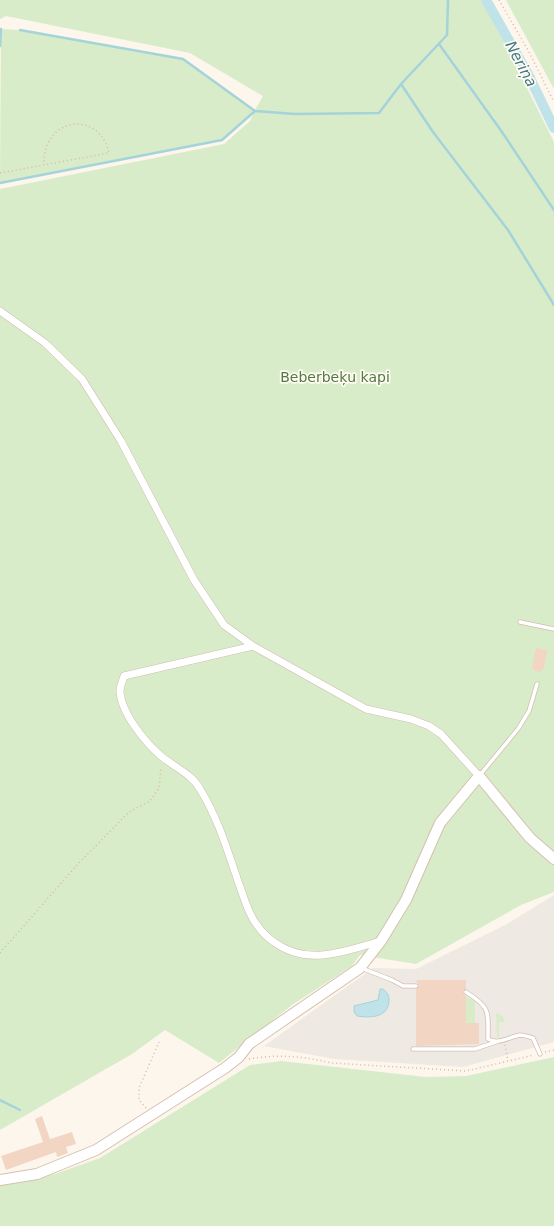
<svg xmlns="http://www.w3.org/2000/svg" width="554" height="1226" font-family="'DejaVu Sans',sans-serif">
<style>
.industrial{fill:#efe9e4}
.green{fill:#d8ecc9}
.water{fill:#bfe3e8;stroke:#a5d3da}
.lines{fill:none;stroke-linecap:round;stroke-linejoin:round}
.stream{stroke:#a5d3da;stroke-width:2.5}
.canal{stroke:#bfe3e8;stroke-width:10}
.building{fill:#f3d5c3}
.lane-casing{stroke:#d1beb0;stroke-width:5}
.street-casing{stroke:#d1beb0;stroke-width:8}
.secondary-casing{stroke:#d6c0b0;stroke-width:12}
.path{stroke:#d9b8a5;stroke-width:1.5;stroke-dasharray:1 3;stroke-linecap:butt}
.lane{stroke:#fff;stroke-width:3.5}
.street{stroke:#fff;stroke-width:7}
.secondary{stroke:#fff;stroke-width:10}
.labels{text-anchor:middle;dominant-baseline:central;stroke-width:3.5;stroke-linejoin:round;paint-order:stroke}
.park-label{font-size:14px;fill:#537a41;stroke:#fffaf3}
.water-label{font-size:15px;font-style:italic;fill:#437c86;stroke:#fffaf3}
</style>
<rect width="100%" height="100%" fill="#fdf6ec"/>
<!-- industrial -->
<path class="industrial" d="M554,895V1042L463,1067L334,1059L264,1046L373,968L416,969L505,925Z"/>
<!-- green -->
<path class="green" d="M0,0H483L554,142V892L521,905L416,964L360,955L352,966L292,1005L219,1063L165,1030L132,1054L0,1130V189L224,144L250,121L254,112L222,140L0,183L1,29L20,30L183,59L255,110L263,96L190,53L6,16L0,19Z
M506,0H554V89Z
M466,997L475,1000V1023H466Z
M496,1013L503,1016L505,1022H499V1037H497Z
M554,1057V1226H0V1185L55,1174L100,1158L250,1065L281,1061L426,1077L466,1076Z"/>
<!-- water -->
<path class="water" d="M380,989H383C387,992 389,995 389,1000C389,1018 370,1018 357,1016L354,1012V1006L378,1000Z"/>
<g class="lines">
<!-- stream -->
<path class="stream" d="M20,30L183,59L255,111L295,114L379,113L401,84L447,35L448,0
M439,44L502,132L554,210
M0,46L1,29
M401,84L433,132L508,230L554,305
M0,183L222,140L255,111
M0,1100L20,1110"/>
<!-- canal -->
<path class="canal" d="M486,0L528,74L554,128"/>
</g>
<!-- building -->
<path class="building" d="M536,648L547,650L544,668L539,672L535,671L532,667Z
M416,980H466V989L463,992L466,996V1023H479V1044L416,1046V989L419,986Z
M42,1116L50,1139L72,1132L76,1144L66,1147L68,1153L57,1157L56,1152L6,1170L1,1156L43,1142L35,1119Z"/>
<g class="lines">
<!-- lane casing -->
<g class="lane-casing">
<path id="lane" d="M520,622L554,629
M480,775L518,729L529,711L537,684
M361,968L392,980L403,986H416
M466,992C491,1008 488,1011 488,1039C499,1045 509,1037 520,1035C524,1035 529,1037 533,1038L540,1054
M413,1049H475L496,1042"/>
</g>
<!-- street casing -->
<g class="street-casing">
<path id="street" d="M0,311L45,343L82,379L121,441L194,580L224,625L253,646L366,709L411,719L429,726L441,734L479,776
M253,646L124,676C123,680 120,686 120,691C121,713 145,742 161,756C174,767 192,774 200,789C218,818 228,852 239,884C244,897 248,914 257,925C261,931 268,938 274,942C308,967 345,951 381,941"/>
</g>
<!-- secondary casing -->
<g class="secondary-casing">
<path id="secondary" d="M0,1180L37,1174L96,1150L225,1068L239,1057L249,1044L360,968L381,941L406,900L440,823L479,776L530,838L554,859"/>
</g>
<!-- path -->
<path class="path" d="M499,0L528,50L554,102
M0,173L109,153C99,109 42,117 44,165
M0,953L78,864L129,812L150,801L159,788L161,767
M505,1045L508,1061
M545,1052L554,1050
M249,1059C277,1054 303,1056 331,1063L466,1071L534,1055
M146,1108L139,1100V1088L159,1042"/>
<!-- lane -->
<use href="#lane" class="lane"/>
<!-- street -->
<use href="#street" class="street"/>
<!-- secondary -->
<use href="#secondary" class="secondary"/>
</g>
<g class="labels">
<!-- park labels -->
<g class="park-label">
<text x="335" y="377">Beberbeķu kapi</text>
</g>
<!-- water labels -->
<g class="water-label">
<text transform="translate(521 64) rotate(62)">Neriņa</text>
</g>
</g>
</svg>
